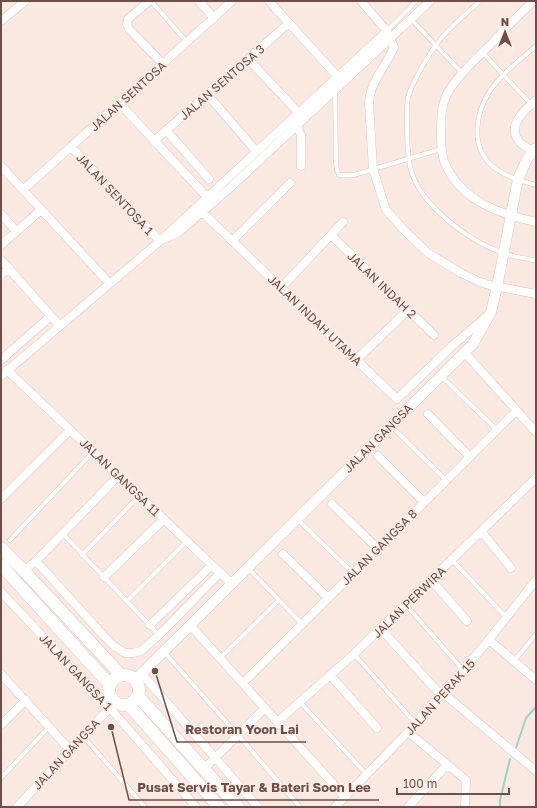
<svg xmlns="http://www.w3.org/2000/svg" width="537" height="808" font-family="'Golos Text',sans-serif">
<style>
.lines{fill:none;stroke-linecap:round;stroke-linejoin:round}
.stream{stroke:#9dd3cd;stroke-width:2}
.service-casing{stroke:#dfc6c0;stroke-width:5}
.minor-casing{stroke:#dfc6c0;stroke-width:9}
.tertiary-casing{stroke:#dfc6c0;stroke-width:11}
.secondary-casing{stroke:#e4c5bd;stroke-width:13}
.service{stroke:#fff;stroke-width:4}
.minor{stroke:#fff;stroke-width:8}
.tertiary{stroke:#fff;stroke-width:10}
.secondary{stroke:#fff;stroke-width:12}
.labels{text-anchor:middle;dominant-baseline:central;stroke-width:3;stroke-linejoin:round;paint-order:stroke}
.street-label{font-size:12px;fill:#6f4d49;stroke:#feeee5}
.leader{fill:none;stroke:#6f4d49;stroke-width:1.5}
.callout-dot{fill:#6f4d49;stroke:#feeee5;stroke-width:1.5}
.callout-label{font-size:13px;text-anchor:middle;font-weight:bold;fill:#6f4d49;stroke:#feeee5;stroke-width:3;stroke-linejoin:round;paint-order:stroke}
</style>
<rect width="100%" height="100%" fill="#fae9e0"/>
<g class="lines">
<!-- stream -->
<path class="stream" d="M516,748L526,718L536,707
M500,807V800L510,759"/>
<!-- service casing -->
<g class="service-casing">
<path id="service" d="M151,1L187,42
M480,1C465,15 448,28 436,45C429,54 424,64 418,74C413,85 407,94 407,106C407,124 406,154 411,170C421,206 469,241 503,253C513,257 525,258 536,261
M411,19L462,73
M387,31L416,1
M536,46C520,60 502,73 490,91C476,112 470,145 491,165C503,176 521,181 536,185
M482,52L531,104
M335,90L336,164L337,170L339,175H354L441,149
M441,376L497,430
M391,426L446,480
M297,519L353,573
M63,534L159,635
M10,540L93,452
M82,555L139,496
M452,560L506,617
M248,568L302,624
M127,601L187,541
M406,605L463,670
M164,652L238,735L300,807
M354,654L416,724
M220,658L279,600
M514,661L536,634
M300,702L367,775
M83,736L145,807
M1,778L49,727"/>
</g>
<!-- minor casing -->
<g class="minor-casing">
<path id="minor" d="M149,1L128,19L127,25L129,29L163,64
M199,1L214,18
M269,1L337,76
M534,1C519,14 506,28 493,42C477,58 460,73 448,92C441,105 441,119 441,134C441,143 441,152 444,161C459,200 499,214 536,222
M1,21L24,2
M390,38L394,47C386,67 370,81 369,103L373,169L386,210L405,231L428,253L461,273L480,282L489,285L536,294
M248,59L298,112
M207,94L256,151
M119,103L207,197
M297,126L301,135V166
M166,130L209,179
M154,141L289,23
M71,147L160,241
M533,152C528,148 521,145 518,140C507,124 526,109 536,100
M1,166L109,283
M23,190L232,1
M202,212L397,399L452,346L488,315
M1,214L16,231
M331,235L434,335
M166,238L179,232L231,187L430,1
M232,241L290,183
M1,245L41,210
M1,260L60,326
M1,275L9,268
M281,288L343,222
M465,353L536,432
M1,360L51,316
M356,360L408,310
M7,370L232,584
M1,376L160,241L387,31L361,1
M428,414L470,457
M378,456L424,502
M1,499L70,430
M332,504L378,549
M481,531L511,568
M283,554L328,598
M36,561L104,636L114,646L125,653H133L141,651L159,635L220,573
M24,571L36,561L118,476
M104,577L164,519
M431,580L467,621
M1,592L110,708L196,807
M150,625L212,565
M190,625L345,797
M381,629L437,691L443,693L536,771
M489,640L536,680
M1,674L70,750
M142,674L258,807
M331,676L377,728
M243,683L516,411
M277,722L354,654L536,478
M1,725L26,700
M408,732L466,780L465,807
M204,769L265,708
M17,807L116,701
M335,807L405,735L483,647L536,580
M408,807L447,765"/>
</g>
<!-- tertiary casing -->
<g class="tertiary-casing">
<path id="tertiary" d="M135,680L473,344L491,312L497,287L518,179L527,159L536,148"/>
</g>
<!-- secondary casing -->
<g class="secondary-casing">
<path id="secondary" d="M1,548L24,571L121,675
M1,565L110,685
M109 690a15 15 0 1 1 30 0a15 15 0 1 1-30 0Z
M138,696L238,807
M128,704L219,807"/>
</g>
<!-- service -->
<use href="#service" class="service"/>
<!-- minor -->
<use href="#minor" class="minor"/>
<!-- tertiary -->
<use href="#tertiary" class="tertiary"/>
<!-- secondary -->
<use href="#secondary" class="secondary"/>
</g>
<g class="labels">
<!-- street labels -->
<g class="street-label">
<text transform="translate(222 82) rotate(-41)">JALAN SENTOSA 3</text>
<text transform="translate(128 96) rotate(-42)">JALAN SENTOSA</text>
<text transform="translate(115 194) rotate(47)">JALAN SENTOSA 1</text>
<text transform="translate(382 285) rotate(44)">JALAN INDAH 2</text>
<text transform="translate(315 320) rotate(44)">JALAN INDAH UTAMA</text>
<text transform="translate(378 438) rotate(-45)">JALAN GANGSA</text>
<text transform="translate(120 477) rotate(44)">JALAN GANGSA 11</text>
<text transform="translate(379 547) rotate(-45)">JALAN GANGSA 8</text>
<text transform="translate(409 602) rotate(-44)">JALAN PERWIRA</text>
<text transform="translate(76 672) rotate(47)">JALAN GANGSA 1</text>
<text transform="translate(440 697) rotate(-48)">JALAN PERAK 15</text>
<text transform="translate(66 754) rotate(-47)">JALAN GANGSA</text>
</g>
</g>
<!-- callouts -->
<path class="leader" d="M155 671L177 742H306M111 727L129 800H379"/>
<g class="callout-dot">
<circle cx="155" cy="671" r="4"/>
<circle cx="111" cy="727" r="4"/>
</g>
<g class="callout-label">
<text x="242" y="734">Restoran Yoon Lai</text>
<text x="254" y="792">Pusat Servis Tayar &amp; Bateri Soon Lee</text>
</g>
<!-- border -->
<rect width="537" height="808" fill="none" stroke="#6f4d49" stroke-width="4"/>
<!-- north arrow -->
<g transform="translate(505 32)" stroke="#feeee5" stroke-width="3" paint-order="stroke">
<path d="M0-3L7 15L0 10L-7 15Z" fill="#6f4d49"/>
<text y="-6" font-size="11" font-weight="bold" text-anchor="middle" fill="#6f4d49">N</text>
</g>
<!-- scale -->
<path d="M397 788v6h112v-6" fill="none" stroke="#6f4d49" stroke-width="2"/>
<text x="403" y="788" font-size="12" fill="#6f4d49" stroke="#feeee5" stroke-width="3" paint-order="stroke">100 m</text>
</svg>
